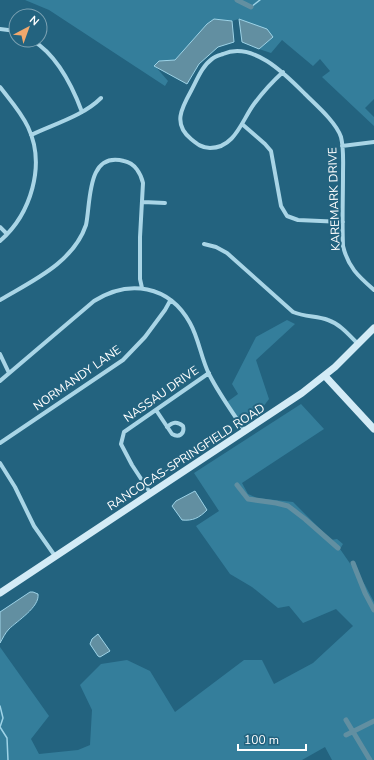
<svg xmlns="http://www.w3.org/2000/svg" width="374" height="760" font-family="'Nunito Sans',sans-serif">
<style>
.green{fill:#347e9b}
.water{fill:#628fa1;stroke:#9dd3e7}
.lines{fill:none;stroke-linecap:round;stroke-linejoin:round}
.stream{stroke:#9dd3e7;stroke-width:1.5}
.canal{stroke:#628fa1;stroke-width:5}
.street{stroke:#a9d5e6;stroke-width:4}
.secondary{stroke:#d3ebf6;stroke-width:7}
.labels{text-anchor:middle;dominant-baseline:central;stroke-width:4;stroke-linejoin:round;paint-order:stroke}
.street-label{font-size:12px;fill:#fff;stroke:#23637f}
</style>
<rect width="100%" height="100%" fill="#23637f"/>
<!-- green -->
<path class="green" d="M25,0H374V99L365,108L374,117V126L322,77L330,71L320,59L313,66L282,40L271,53L259,49L273,37L239,19L232,21L214,19L207,24L175,60L159,61L155,66L168,81L165,86L49,10Z
M287,320L295,324L256,360L269,399L263,407L240,422L227,402L238,394L232,384L256,337Z
M301,404L324,429L242,483L248,494L257,498L293,502L331,540L337,539L343,544L340,549L365,585L374,602V760H332L325,747L302,760H0V647L49,716L31,739L39,754L78,750L90,745L92,710L80,685L101,664L127,660L150,671L175,712L244,660H262L274,684L313,663L353,626L336,609L303,623L289,606L278,608L252,587L230,574L196,526L219,511L194,473Z"/>
<!-- water -->
<path class="water" d="M214,19L232,21L234,42L218,47L199,64L187,84L154,66L159,61L175,60L207,24Z
M239,19L267,29L273,37L259,49L242,42Z
M195,491L207,510C199,518 193,521 182,520L172,506L176,501Z
M30,592H33L38,594C40,607 17,621 9,629C5,633 3,638 0,643V612Z
M98,634L110,651L100,657L98,656L90,644L92,639Z"/>
<g class="lines">
<!-- stream -->
<path class="stream" d="M251,7L260,0
M0,706L3,718L0,727L7,738L8,760"/>
<!-- canal -->
<path class="canal" d="M237,0L251,7
M237,485L248,499L276,503L288,506L305,519L338,548
M353,563L365,593L374,610
M346,720L370,760
M346,735L374,721"/>
<!-- street -->
<path class="street" d="M0,29L16,31
M32,40C57,55 72,85 82,112
M283,72C272,82 263,92 254,104C242,120 235,148 210,148C202,148 197,144 191,139C173,124 181,109 191,91C197,80 202,66 212,59C215,56 220,55 223,54C253,41 285,74 305,94C316,105 336,122 341,137C344,149 343,162 343,174C343,198 342,222 343,246C348,267 358,276 374,290
M0,87C10,100 21,112 28,127C46,165 31,214 0,241
M242,124L265,144L271,151L281,206L287,216L298,220L343,222
M31,135C54,124 83,116 101,98
M342,146L374,142
M143,202L165,203
M0,227L7,234
M204,244L216,247L227,253L293,312C305,317 317,316 328,320C340,324 349,335 358,344
M0,300C32,281 73,263 86,225C91,203 86,151 124,161C135,163 141,174 143,183L140,237V279L142,288
M0,354L9,373
M0,381L94,301C129,279 169,285 190,323C199,339 201,358 209,374C219,394 233,413 245,431
M156,410L172,434C179,438 185,434 183,426C177,421 173,422 167,427
M0,443L123,360L145,337L165,310L170,301
M0,463L15,487L34,526L55,556
M151,494L132,465L121,444L124,432L209,373"/>
<!-- secondary -->
<path class="secondary" d="M325,376L374,429
M0,593L302,393L335,367L374,328"/>
</g>
<g class="labels">
<!-- street labels -->
<g class="street-label">
<text transform="translate(334 199) rotate(-92)">KAREMARK DRIVE</text>
<text transform="translate(77 378) rotate(-35)">NORMANDY LANE</text>
<text transform="translate(161 394) rotate(-35)">NASSAU DRIVE</text>
<text transform="translate(186 457) rotate(-33)">RANCOCAS-SPRINGFIELD ROAD</text>
</g>
</g>
<!-- north arrow -->
<g transform="translate(28 28) rotate(41)"><circle r="19" fill="#23637f" stroke="#7ba1b2"/>
<path d="M0-3L7 15L0 10L-7 15Z" fill="#f1a86c"/>
<text y="-6" font-size="11" font-weight="bold" text-anchor="middle" fill="#ffffff">N</text>
</g>
<!-- scale -->
<path d="M238 744v6h68v-6" fill="none" stroke="#ffffff" stroke-width="2"/>
<text x="244" y="744" font-size="12" fill="#ffffff" stroke="#23637f" stroke-width="3" paint-order="stroke">100 m</text>
</svg>
